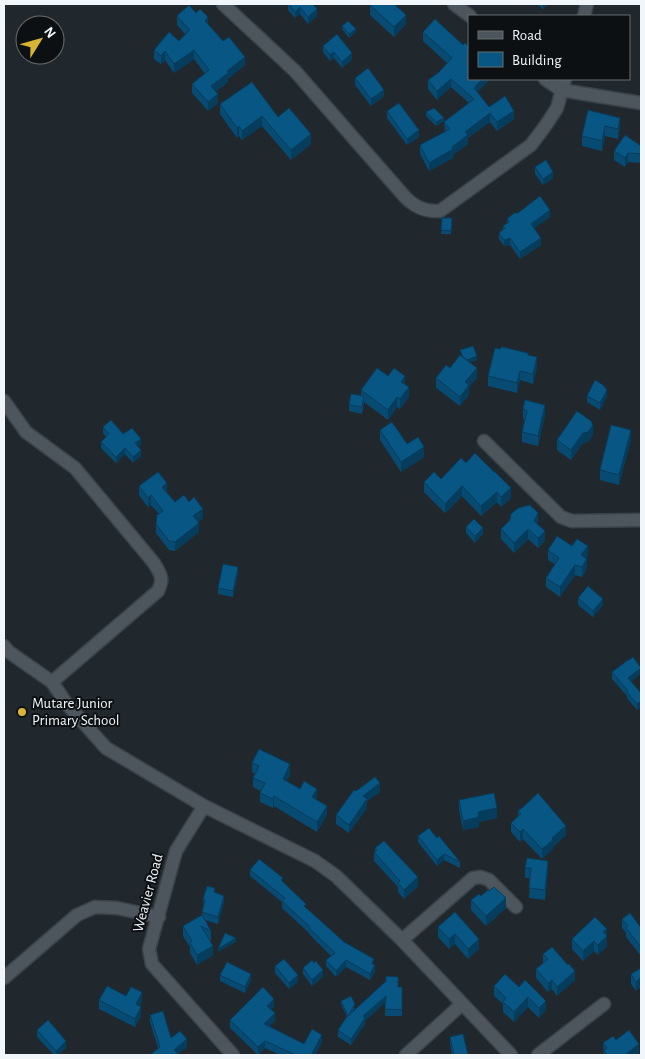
<svg xmlns="http://www.w3.org/2000/svg" width="645" height="1059" font-family="'Alegreya Sans',sans-serif">
<style>
.lines{fill:none;stroke-linecap:round;stroke-linejoin:round}
.minor-casing{stroke:#3c4348;stroke-width:15}
.minor{stroke:#4d565d;stroke-width:12}
.wall{fill:#074a72}
.shaded-wall{fill:#063c5c}
.building{fill:#085684;stroke:#063c5c}
.poi-dot{fill:#d8b434;stroke:#0c1013;stroke-width:2}
.labels{text-anchor:middle;dominant-baseline:central;stroke-width:4;stroke-linejoin:round;paint-order:stroke}
.poi-label{font-size:15px;fill:#f0f6fa;stroke:#0c1013;text-anchor:start}
.street-label{font-size:15px;fill:#f0f6fa;stroke:#0c1013}
</style>
<rect width="100%" height="100%" fill="#20282e"/>
<g class="lines">
<!-- minor casing -->
<g class="minor-casing">
<path id="minor" d="M223,4L295,71L405,197C415,207 425,212 440,211L531,145L546,125L557,108L565,79
M454,4L470,16
M584,16L587,4
M545,79L561,90L641,103
M4,401L26,432L75,468L154,563C161,575 164,578 158,591L52,682
M484,441L561,517L572,521L641,520
M4,646L9,652L52,682L66,703L106,748L204,806L315,861L336,876L402,940L511,1055
M204,806L176,851L149,949L152,964L233,1055
M402,940L473,878L481,877L489,880L516,907
M4,978L77,915L95,907L117,908L159,917
M406,1055L462,1004
M538,1055L604,1004"/>
</g>
<!-- minor -->
<use href="#minor" class="minor"/>
</g>
<!-- wall -->
<path class="wall" d="M288,4L317,9V16L308,24L300,14L295,18L288,10Z
M537,4H548L543,9Z
M370,5L406,24L394,37L370,15Z
M177,16L208,25L245,65L228,79V82L216,91L218,103L208,111L192,93V84L205,74L194,59L174,73L165,60L161,64L154,59V50L179,41L185,34L177,25Z
M435,19L478,92L489,107L514,119L497,131L490,122L468,138V144L453,155V158L429,171L420,154V145L445,132L444,122L469,103L451,87L437,100L428,89V80L438,73L447,63L423,41V32Z
M342,26L356,32L349,38L342,29Z
M323,46L352,60L342,68L334,58L330,61L323,52Z
M355,78L384,96L371,106L355,85Z
M220,104L278,117L311,144L291,160L262,126L242,140L239,136L237,138L220,114Z
M588,110L620,127L618,139L605,136L602,151L582,146V136Z
M387,111L419,137L407,145L387,118Z
M426,112L444,121L436,126L426,116Z
M641,146V163L628,162L625,167L614,160V151Z
M535,167L553,178L543,185L535,174Z
M550,217L534,228L541,245L520,259L510,245L504,246L499,239V233L503,230V226L507,223V219Z
M442,218H452L451,234H441Z
M460,350L477,360L469,362L477,378L469,387V395L460,406L436,388V378L450,368L462,356Z
M528,355L537,367L533,384L520,380L517,393L488,386V376Z
M405,385L409,397L400,409L397,407L388,420L364,402L362,414L349,411V405L361,395V390Z
M587,396H607L600,410L587,402Z
M523,409L545,415L538,446L522,442V432L525,420L523,419Z
M103,427L123,434L141,445L138,447L141,456L133,463L125,454L116,463L101,448V442L106,437L103,433Z
M380,430L407,444L424,457L401,472L380,440Z
M593,435L588,442L583,443L571,460L557,450V440Z
M631,440L619,485L600,480V470Z
M466,463L511,498L501,507L497,502L481,516L462,496L445,513L424,492V482L441,479Z
M139,486L167,493L175,502L203,518L198,522L199,532L175,551L169,550L156,533V524L159,514L151,505L148,507L139,495Z
M538,522L537,524L545,541L538,548L528,539L514,553L501,539V529Z
M466,527L483,534L475,543L466,533Z
M548,550L588,556L586,558L587,569L582,577L575,575L560,597L546,587V578L555,564L548,560Z
M238,573L233,597L218,594V588Z
M578,598L603,605L593,617L578,605Z
M612,672L631,681L641,693V707L637,710L627,698V696L612,679Z
M252,763L290,774L287,781L317,798L316,799L327,815L317,832L274,806L273,808L260,802V793L261,791L253,787V778L255,774L252,772Z
M356,791L380,792L367,801V808L349,833L336,824V815Z
M459,800L497,818L479,822V827L463,830L459,810Z
M518,811L566,835L553,847V849L542,859L523,839L520,842L511,832V823L518,816Z
M418,836L437,838L460,862V868L444,860L437,866L418,842Z
M375,848L418,886L404,899L398,892V887L374,861V852L375,851Z
M525,868L548,870L545,900L529,898L530,878H525Z
M250,870L283,882L306,908L344,942L374,965L375,972L370,980L346,967L336,977L326,966V960L331,956L309,934V933L282,908V902L250,876Z
M489,891L506,908L486,926L471,910V900L481,896Z
M215,893L224,902L218,924L205,920L211,931V941L210,940L213,955L197,965L190,953V947L183,936V926L202,915L204,906L203,899Z
M622,919L641,928V956L626,937V933L622,928Z
M438,927L479,939V949L468,959L455,944L449,949L438,937Z
M607,935V946L598,955L594,951L583,961L572,949V939Z
M543,954L568,965L575,980L557,996L552,989L548,992L536,978V969L543,963Z
M275,966L298,982L289,989L275,973Z
M303,968L323,977L312,986L303,974Z
M641,968L636,991L631,984V974Z
M220,975L251,980L245,993L220,981Z
M494,986L519,987L546,1010L539,1018L528,1007L514,1022L503,1012V1004L494,996Z
M398,987H402V1016H385V1002L365,1021V1024L351,1045L338,1037V1030L347,1017L341,1004V1001L355,1008L353,1011Z
M126,996L142,1001L139,1006L141,1016L135,1027L99,1009V1000Z
M274,1006L271,1009L275,1021L269,1026L304,1044L322,1042L315,1055H280L265,1048L258,1055L230,1028V1020Z
M150,1015L171,1038L187,1047L178,1054L158,1048L150,1022Z
M37,1030L66,1048L58,1055H54L37,1037Z
M450,1037L468,1055H452L450,1043Z
M616,1040L639,1054L638,1055H604L603,1043Z"/>
<!-- shaded-wall -->
<path class="shaded-wall" d="M543,4H548L543,9Z
M300,7V14L295,18V12Z
M317,9V16L308,24V17Z
M406,15V24L394,37V27Z
M208,17V26L205,21Z
M356,29V32L349,38V34Z
M194,50V59L174,73V64Z
M165,51V60L161,64V56Z
M334,52V58L330,61V55Z
M352,53V60L342,68V62Z
M245,57V65L228,79V82L211,95V86L227,71Z
M451,79V87L437,100V91Z
M482,79H490L474,96V88Z
M384,90V96L371,106V99Z
M218,94V103L208,111V102Z
M514,111V119L497,131V122Z
M490,113V122L468,138V144L453,155V158L429,171V163L452,147L465,132Z
M262,116V126L242,140V131Z
M444,118V121L436,126V122Z
M620,118V127L618,139V129Z
M239,126V136L237,138V128Z
M605,126V136L602,151V141Z
M419,130V137L407,145V139Z
M311,134V144L291,160V150Z
M628,153V162L625,167V158Z
M553,172V178L543,185V179Z
M550,210V217L531,231V224Z
M510,238V245L504,246V240Z
M541,238V245L520,259V252Z
M477,356V360L464,364V361Z
M537,357V367L533,384V374Z
M477,368V378L469,387V395L460,406V397L465,382Z
M520,371V380L517,393V383Z
M405,376V386L401,382Z
M409,387V397L400,409V399Z
M607,390V396L600,410V403Z
M397,397V407L388,420V410Z
M545,405V415L538,446V436Z
M593,425V435L588,442L583,443L571,460V450L583,433Z
M631,430V440L619,485V475Z
M141,439V445L135,449V443Z
M424,447V457L401,472V462Z
M125,448V454L116,463V457Z
M141,450V456L133,463V457Z
M167,483V492L162,487Z
M462,486V496L445,513V504Z
M511,488V498L501,507V497Z
M497,492V502L481,516V506Z
M151,495V505L148,507V498Z
M203,509V518L193,526V516Z
M538,513V522L534,530V521Z
M199,523V532L175,551V542Z
M483,528V534L475,543V536Z
M528,529V539L514,553V543Z
M545,531V541L538,548V538Z
M588,546V556L581,565V555Z
M587,559V569L582,577V567Z
M575,565V575L560,597V587Z
M238,567V573L233,597V591Z
M603,599V605L593,617V611Z
M641,668V674L628,684V678Z
M641,701V707L637,710V704Z
M290,764V774L283,789V779Z
M380,783V792L367,801V808L349,833V825L363,796Z
M317,789V798L312,806V797Z
M274,796V806L273,808V799Z
M327,806V815L317,832V822Z
M497,808V818L479,822V827L463,830V821L478,812Z
M566,826V835L553,847V849L542,859V849L552,838Z
M523,829V839L520,842V832Z
M444,854V860L437,866V860Z
M548,861V870L545,900V890Z
M418,877V886L404,899V890Z
M224,896V902L218,924V917Z
M506,898V908L486,926V916Z
M607,929V946L598,955V945L603,932Z
M455,934V944L449,949V939Z
M236,938V942L218,952V949Z
M479,939V949L468,959V949Z
M594,941V951L583,961V951Z
M213,946V955L197,965V955Z
M346,960V967L336,977V971Z
M375,965V972L370,980V974Z
M323,970V977L312,986V980Z
M575,971V980L557,996V987Z
M251,974V980L245,993V987Z
M298,975V982L289,989V983Z
M641,977V987L636,991V982Z
M552,980V989L548,992V983Z
M142,992V1001L136,1013V1004Z
M386,996V1002L365,1021V1024L351,1045V1039L363,1016Z
M528,997V1007L514,1022V1012Z
M274,999V1006L267,1013V1006Z
M546,1001V1010L539,1018V1008Z
M141,1007V1016L135,1027V1019Z
M275,1013V1021L264,1031V1024Z
M322,1035V1042L315,1055H311Z
M187,1039V1047L176,1055L174,1050Z
M66,1041V1048L58,1055H56V1051Z
M265,1041V1048L258,1055V1047Z
M639,1044V1054L638,1055H625Z"/>
<!-- building -->
<path class="building" d="M289,4H313L317,9L308,17L300,7L295,12Z
M371,4H394L406,15L394,27L370,5Z
M189,5L196,13L200,9L208,17L205,21L223,41L229,37L245,57L227,71L228,73L211,86L218,94L208,102L192,84L209,70L194,50L174,64L165,51L161,56L154,50L169,32L179,41L190,30L177,16Z
M435,19L463,45L465,43L469,46V79H482L474,88L489,107L505,96L514,111L497,122L490,113L465,132L468,135L452,147L453,149L429,163L420,145L450,129L444,122L474,99L451,79L437,91L428,80L438,73L452,58L423,32Z
M348,21L356,29L349,34L342,26Z
M337,34L352,53L342,62L334,52L330,55L323,46Z
M368,68L384,90L371,99L355,78Z
M252,82L278,117L289,108L311,134L291,150L262,116L242,131L239,126L237,128L220,104Z
M399,103L419,130L407,139L387,111Z
M434,108L444,118L436,122L426,112Z
M588,110L620,118L618,129L605,126L602,141L582,136Z
M625,135L641,146V154L628,153L625,158L614,151Z
M546,160L553,172L543,179L535,167Z
M540,196L550,210L531,224L541,238L520,252L510,238L504,240L499,233L505,228L503,226L509,222L507,219L514,213H518Z
M442,218H452L451,231L441,230Z
M473,346L477,356L467,360L463,357L460,350Z
M502,347L528,353V355L537,357L533,374L520,371L517,383L488,376L495,348L500,349Z
M460,355L477,368L465,382L469,385L460,397L436,378L446,365L450,368Z
M377,368L388,376L394,368L405,376L401,382L409,387L400,399L397,397L388,410L361,390Z
M595,380L603,385L607,390L600,403L587,396Z
M351,394L364,396L362,407L349,405Z
M525,400L545,405L538,436L522,432L527,411L523,409Z
M577,411L591,421L593,425L588,432L583,433L571,450L557,440Z
M111,420L123,434L132,428L141,439L135,443L141,450L133,457L125,448L116,457L101,442L109,434L103,427Z
M392,422L407,444L418,437L424,447L401,462L380,430Z
M611,425L631,430L619,475L600,470Z
M475,453L494,472H495L511,488L501,497L497,492L481,506L462,486L445,504L424,482L434,472L441,479L461,458L466,463Z
M158,472L167,483L162,487L175,502L184,495L189,502L194,497L203,509L193,516L199,523L175,542L169,541L156,524L157,515L163,511L151,495L148,498L139,486Z
M530,505L538,513L534,521L545,531L538,538L528,529L514,543L501,529L510,520L511,514L518,508Z
M474,519L483,528L475,536L466,527Z
M557,536L572,546L577,539L588,546L581,555L587,559L582,567L575,565L560,587L546,578L559,558L548,550Z
M223,564L238,567L233,591L218,588Z
M588,586L603,599L593,611L578,598Z
M633,657L641,668L628,678L641,693V701L637,704L627,692L628,691L612,672L628,660H629Z
M259,749L290,764L283,779L300,789L304,781L317,789L312,797L327,806L317,822L274,796L273,799L260,793L265,783L253,778L259,766L252,763Z
M375,777L380,783L363,796L367,799L349,825L336,815L354,790L356,791Z
M494,793L497,808L478,812L479,817L463,821L459,800Z
M538,793L566,826L552,838L553,840L542,849L523,829L520,832L511,823L521,814L518,811L523,807Z
M429,828L437,838L439,836L460,862L444,854L437,860L418,836Z
M384,841L418,877L404,890L398,883L400,881L374,852L377,850L375,848Z
M527,858L548,861L545,890L529,888L531,868H525Z
M259,859L283,878L281,880L306,904L304,906L344,942L374,959L372,964L375,965L370,974L346,960L336,971L326,960L335,953L309,928L310,927L282,901L285,898L250,870Z
M207,886L215,888L214,892L224,896L218,917L202,912L205,900L203,899Z
M494,887L506,898L486,916L471,900L479,894L481,896L488,890L489,891Z
M455,912L479,939L468,949L455,934L449,939L438,927Z
M630,913L641,928V947L626,928L628,926L622,919Z
M202,915L211,931L201,926L213,946L197,955L190,943L192,941L183,926Z
M595,917L607,929L603,932L607,936L598,945L594,941L583,951L572,939Z
M225,933L236,938L218,949Z
M552,947L568,965L569,964L575,971L557,987L552,980L548,983L536,969L548,959L543,954Z
M284,959L298,975L289,983L275,966Z
M312,960L314,963L316,961L323,970L312,980L303,968Z
M227,962L251,974L245,987L220,975Z
M641,968V977L636,982L631,974Z
M505,974L519,987L525,980L546,1001L539,1008L528,997L514,1012L503,1002L506,998L494,986Z
M386,976L398,977V987H402V1010L385,1009L386,996L363,1016L365,1018L351,1039L338,1030L346,1018L386,981Z
M107,986L126,996L131,987L142,992L136,1004L141,1007L135,1019L99,1000Z
M263,987L274,999L267,1006L275,1013L264,1024L304,1044L312,1029L322,1035L311,1055H296L265,1041L258,1047L230,1020Z
M351,996L355,1004L348,1016L341,1001Z
M163,1011L171,1038L180,1031L187,1039L174,1050L179,1055H150L160,1047L150,1015Z
M48,1020L66,1041L56,1051L37,1030Z
M629,1030L639,1044L625,1055H607L604,1050L607,1048L603,1043L613,1036L616,1040Z
M463,1034L468,1055H454L450,1037Z"/>
<!-- markers -->
<circle class="poi-dot" cx="22" cy="712" r="5"/>
<g class="labels">
<!-- poi labels -->
<g class="poi-label">
<text x="32" y="703">Mutare Junior<tspan x="32" dy="17">Primary School</tspan></text>
</g>
<!-- street labels -->
<g class="street-label">
<text transform="translate(148 893) rotate(-75)">Weavier Road</text>
</g>
</g>
<!-- border -->
<rect width="645" height="1059" fill="none" stroke="#f0f6fa" stroke-width="10"/>
<!-- legend -->
<rect x="468" y="15" width="162" height="65" fill="#0c1013" stroke="#676c6f"/>
<rect x="478" y="31" width="25" height="8" fill="#4d565d" stroke="#676c6f"/>
<text x="512" y="40" font-size="15" fill="#f0f6fa">Road</text>
<rect x="478" y="52" width="25" height="15" fill="#085684" stroke="#676c6f"/>
<text x="512" y="65" font-size="15" fill="#f0f6fa">Building</text>
<!-- north arrow -->
<g transform="translate(40 40) rotate(53)"><circle r="24" fill="#0c1013" stroke="#676c6f"/>
<path d="M0-4L9 19L0 12L-9 19Z" fill="#d8b434"/>
<text y="-8" font-size="14" font-weight="bold" text-anchor="middle" fill="#f0f6fa">N</text>
</g>
</svg>
